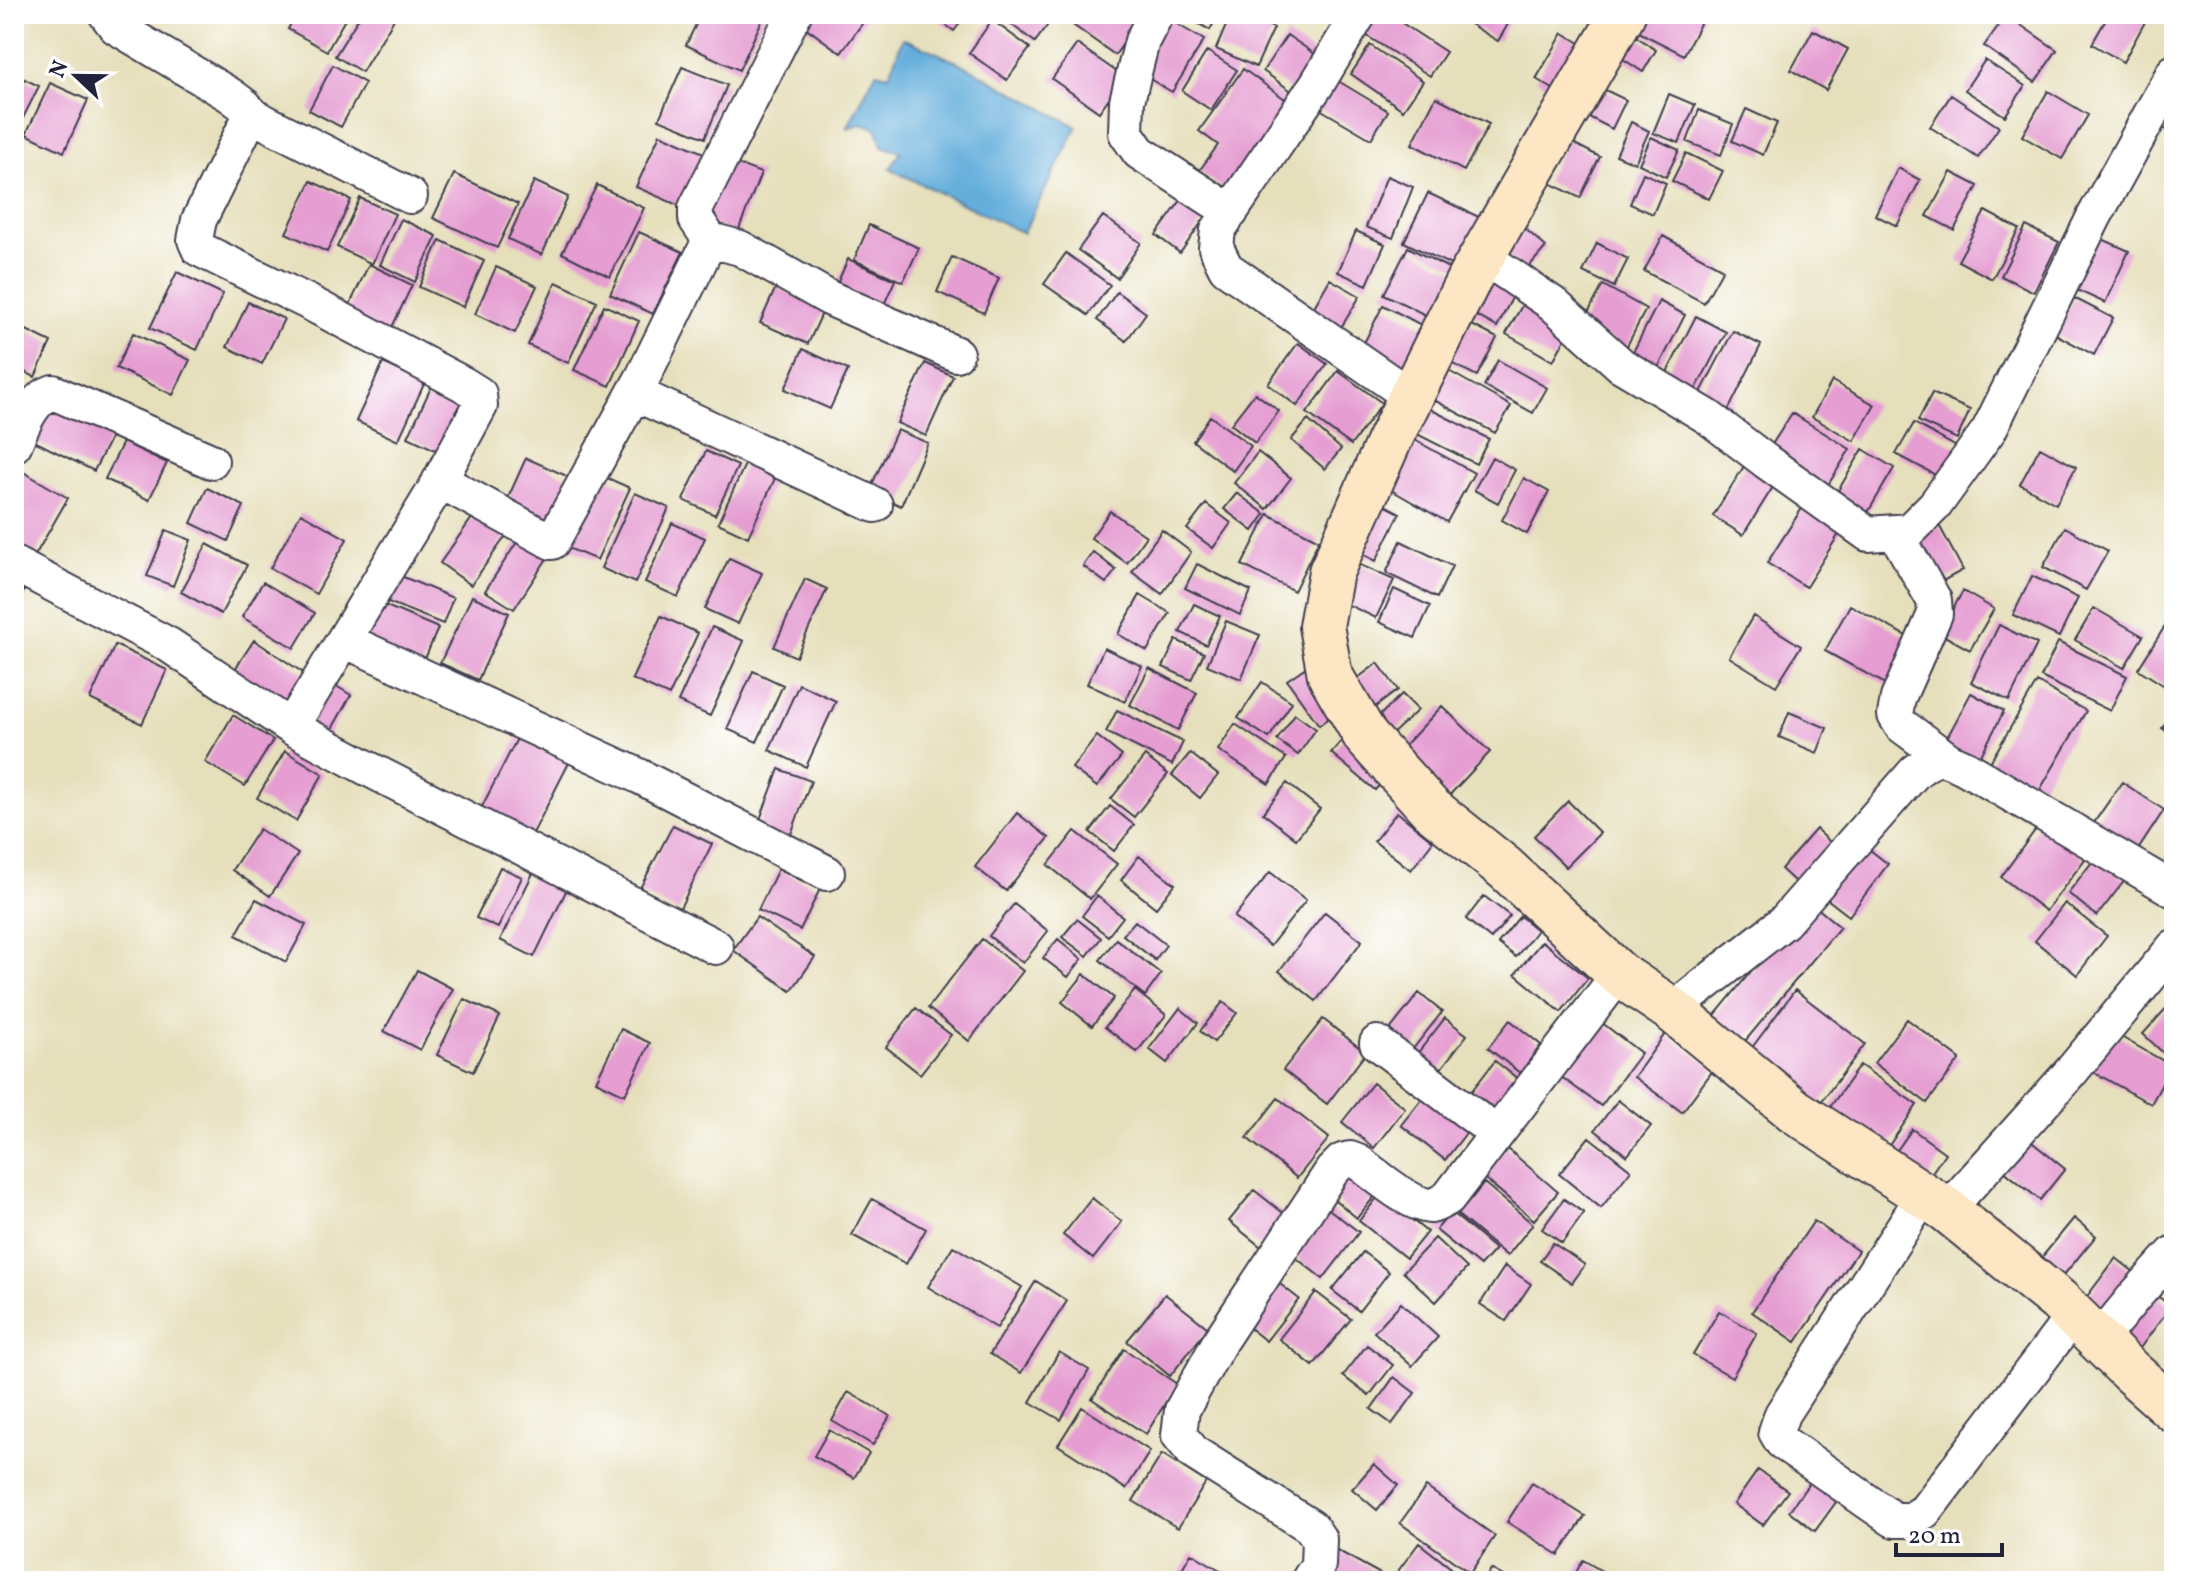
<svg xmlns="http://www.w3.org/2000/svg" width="2188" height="1595" font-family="Vollkorn,serif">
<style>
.water{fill:#63aedb;stroke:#42688b;stroke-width:2}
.building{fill:#e59dd2}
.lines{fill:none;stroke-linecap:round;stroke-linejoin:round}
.street-casing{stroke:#3f3e4e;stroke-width:38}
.secondary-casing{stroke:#3f3e4e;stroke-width:48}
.street{stroke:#fff;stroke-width:34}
.secondary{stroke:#fce6c4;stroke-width:44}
</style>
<rect width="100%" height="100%" fill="#fff"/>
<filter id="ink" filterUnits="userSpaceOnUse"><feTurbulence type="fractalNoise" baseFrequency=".0125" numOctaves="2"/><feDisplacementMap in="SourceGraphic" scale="16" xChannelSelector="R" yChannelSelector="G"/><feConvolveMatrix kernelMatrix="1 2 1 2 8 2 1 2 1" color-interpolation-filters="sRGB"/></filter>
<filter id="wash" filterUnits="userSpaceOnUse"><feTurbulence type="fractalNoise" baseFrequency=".006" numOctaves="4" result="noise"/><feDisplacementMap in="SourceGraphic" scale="32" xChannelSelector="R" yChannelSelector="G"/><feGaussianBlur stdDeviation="1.8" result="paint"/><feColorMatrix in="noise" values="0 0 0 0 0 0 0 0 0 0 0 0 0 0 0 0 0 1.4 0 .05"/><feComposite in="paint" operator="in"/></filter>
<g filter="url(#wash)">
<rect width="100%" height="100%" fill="#e6dfbb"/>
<!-- water -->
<path class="water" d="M903,38L964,65L1077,127L1023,233L890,169L901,152L882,146L877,129L863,123L847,128L876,72L889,75Z"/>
<g id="blocks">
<!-- building -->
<path class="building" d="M296,14H348L327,51L288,29Z
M361,14H397L362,72L335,56Z
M701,14H765L739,70L686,45Z
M814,14H869L841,53L805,27Z
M930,14H967L954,31Z
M997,14H1048L1053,18L1035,42Z
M1081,14H1132L1140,20L1115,55L1073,25Z
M1181,14H1218L1210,30Z
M1231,14H1243L1274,28L1256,67L1216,49Z
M1270,14H1290L1285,23Z
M1361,14H1388L1446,52L1430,76L1353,27Z
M1476,14H1514L1498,41L1470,24Z
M1641,14H1705L1684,55L1633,29Z
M2109,14H2130L2145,22L2123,62L2092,44Z
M2006,15L2057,50L2035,82L1984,46Z
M1168,19L1204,40L1172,92L1136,71Z
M992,20L1030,48L1007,80L969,53Z
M1813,30L1848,49L1826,90L1791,70Z
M1563,33L1590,49L1563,95L1536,79Z
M1631,33L1656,50L1643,72L1617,55Z
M1287,35L1325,61L1300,97L1263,71Z
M1077,44L1124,77L1099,112L1052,79Z
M1370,45L1423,81L1403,110L1351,74Z
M1207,51L1237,70L1211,110L1182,91Z
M1985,60L2025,86L2005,116L1965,90Z
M333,65L365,83L341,127L309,110Z
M682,67L727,85L705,138L659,119Z
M1243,69L1292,104L1228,192L1199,171L1218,145L1199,131Z
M14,74L39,86L18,128L14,126Z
M1330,76L1388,111L1371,139L1313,105Z
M50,83L88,100L64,152L26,134Z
M2174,86V134L2154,123Z
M1599,87L1626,100L1612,129L1585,115Z
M2048,91L2088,115L2062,159L2022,136Z
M1669,94L1695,105L1679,143L1653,133Z
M1951,95L1999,127L1978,158L1930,127Z
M1436,97L1489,124L1464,171L1412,144Z
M1746,109L1777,123L1763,155L1732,141Z
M1699,110L1733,124L1721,155L1687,142Z
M1631,122L1649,131L1635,163L1616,155Z
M660,134L706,154L682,207L636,187Z
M1651,137L1679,150L1666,177L1639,164Z
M1567,140L1600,157L1580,198L1546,181Z
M1686,153L1723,171L1709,199L1672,181Z
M724,159L761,173L737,234L701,221Z
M1898,168L1920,180L1897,226L1875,215Z
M1951,172L1978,186L1954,230L1927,216Z
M1643,173L1666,183L1653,214L1630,204Z
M454,174L518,204L497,248L433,218Z
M1387,176L1413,187L1393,238L1366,227Z
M311,181L351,200L327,252L286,233Z
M534,181L568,197L542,255L508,239Z
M597,185L644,208L610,277L562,253Z
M1187,192L1211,209L1180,253L1156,235Z
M1428,193L1483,219L1459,269L1404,242Z
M360,198L395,214L372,264L337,247Z
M1985,211L2019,229L1992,279L1958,261Z
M1103,216L1141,243L1117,278L1078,250Z
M401,219L437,236L415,282L380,265Z
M869,225L919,248L903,282L854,260Z
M1522,226L1546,247L1525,271L1501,250Z
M2026,226L2059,242L2034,292L2001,276Z
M1356,231L1385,244L1367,285L1338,272Z
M639,232L683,252L653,314L610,294Z
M2091,234L2129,251L2105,303L2068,286Z
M1663,236L1723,269L1704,303L1644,271Z
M440,240L484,261L463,307L419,287Z
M1597,243L1628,259L1614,287L1583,272Z
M1408,247L1462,275L1439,322L1384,294Z
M1066,253L1110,285L1088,315L1044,284Z
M952,257L999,278L984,313L937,292Z
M848,259L895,280L879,316L832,295Z
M369,264L412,285L387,338L344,317Z
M496,267L537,286L515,333L475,314Z
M177,272L223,294L197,350L150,328Z
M1490,272L1518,286L1497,327L1470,312Z
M1330,279L1360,296L1336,336L1307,319Z
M556,282L597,301L568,363L528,345Z
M1603,285L1646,309L1626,348L1582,324Z
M776,287L824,309L808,344L760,323Z
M1117,292L1146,313L1126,341L1097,320Z
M2074,298L2113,318L2094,355L2055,334Z
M1659,301L1685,315L1656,372L1630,358Z
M248,302L284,319L262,364L227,347Z
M1524,302L1570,330L1553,361L1506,334Z
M604,305L639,321L610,386L574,370Z
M1383,305L1429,329L1405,376L1359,353Z
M1696,316L1726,332L1692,397L1662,382Z
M1468,323L1497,338L1477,376L1449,362Z
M14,324L51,342L35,377L14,367Z
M1733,331L1761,345L1727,413L1698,398Z
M133,333L190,360L173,395L116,368Z
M1298,343L1327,364L1297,406L1268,384Z
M803,349L848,370L830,409L785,389Z
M1498,360L1547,388L1533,413L1484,386Z
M383,363L425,382L398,441L356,421Z
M925,363L953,376L926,436L897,423Z
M1447,370L1511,406L1495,433L1432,399Z
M1338,371L1382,403L1351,445L1307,413Z
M1832,381L1875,405L1854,441L1812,417Z
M432,385L470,403L446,455L408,437Z
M1255,393L1279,411L1255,443L1231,424Z
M1932,393L1970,410L1957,439L1918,421Z
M48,403L112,435L94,471L30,439Z
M1428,408L1489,439L1476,464L1415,433Z
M1792,413L1850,449L1825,490L1766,454Z
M1210,416L1251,446L1233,471L1193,441Z
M1308,420L1341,449L1325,469L1291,440Z
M1914,423L1958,448L1941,478L1896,454Z
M897,430L928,443L901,506L869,491Z
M1413,439L1474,473L1447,522L1386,487Z
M123,442L167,463L149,500L105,479Z
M2040,447L2076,467L2056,504L2020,484Z
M1863,449L1894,468L1864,519L1833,499Z
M706,451L738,466L715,515L683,500Z
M1258,452L1291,478L1267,509L1234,483Z
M1492,457L1515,470L1498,503L1474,490Z
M526,458L569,477L546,528L503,509Z
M747,460L777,474L748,537L718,523Z
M1746,463L1776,482L1743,535L1713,516Z
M20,470L68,498L29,566L14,557V482Z
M596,473L630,488L597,560L563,546Z
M1524,478L1549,492L1527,534L1502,520Z
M207,488L244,506L228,541L191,523Z
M635,493L669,508L635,583L601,568Z
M1237,493L1265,514L1253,531L1224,509Z
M1373,499L1400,513L1376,561L1349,547Z
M1806,502L1844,526L1806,587L1767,563Z
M1206,504L1231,523L1213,548L1187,529Z
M477,511L508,533L471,585L440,563Z
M1110,511L1146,536L1127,563L1091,538Z
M301,513L347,539L316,594L270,568Z
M1268,514L1319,540L1294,591L1242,565Z
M672,523L705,538L678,597L645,582Z
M1939,525L1963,570L1930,588L1907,543Z
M2065,527L2108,551L2086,590L2043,567Z
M166,530L191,540L173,586L147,576Z
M1162,530L1191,552L1162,594L1132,572Z
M519,539L548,557L514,609L485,591Z
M1401,541L1452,566L1437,598L1386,573Z
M207,544L247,565L221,614L181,592Z
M1093,552L1116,570L1106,583L1083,566Z
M729,558L762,573L738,624L705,609Z
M1197,564L1251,591L1240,615L1185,588Z
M1358,564L1394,580L1376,618L1340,601Z
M394,573L453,598L443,624L383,600Z
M2032,576L2078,598L2059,637L2013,615Z
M805,579L827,589L796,657L774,647Z
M263,582L315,613L294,648L242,617Z
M14,587L24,591L14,613Z
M1394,589L1430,606L1415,638L1379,622Z
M1963,591L1994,609L1970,650L1939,633Z
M1140,595L1170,613L1147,651L1118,634Z
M472,596L509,613L478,680L440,663Z
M377,602L438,628L422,666L361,641Z
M1194,604L1220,616L1206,645L1180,632Z
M1850,605L1915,641L1889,686L1825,651Z
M2094,608L2143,636L2124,668L2075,640Z
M2174,612V692L2138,669Z
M661,616L698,633L669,696L632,679Z
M1753,616L1801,646L1776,686L1729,657Z
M1226,621L1260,635L1241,679L1207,665Z
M1999,625L2037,644L2009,701L1971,682Z
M712,627L744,641L710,716L678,702Z
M254,640L305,674L279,713L228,680Z
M1176,640L1204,653L1191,680L1163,667Z
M2058,642L2127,676L2110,711L2041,677Z
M115,645L167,670L142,724L90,699Z
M1104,648L1142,666L1125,702L1087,684Z
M1378,663L1398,690L1363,716L1343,689Z
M1309,665L1340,709L1319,725L1287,680Z
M1149,668L1197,693L1178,730L1130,705Z
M753,671L783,685L757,742L727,729Z
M323,678L351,695L328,736L299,721Z
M1262,682L1292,702L1269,738L1238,718Z
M2037,682L2086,711L2034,800L1985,771Z
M799,684L836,701L806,767L769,750Z
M1971,693L2004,711L1976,765L1942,747Z
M1402,694L1418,710L1388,738L1373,722Z
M1442,706L1490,752L1443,802L1394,757Z
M1117,710L1183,742L1172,765L1106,732Z
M2174,710V737L2162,728Z
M1789,712L1827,728L1817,753L1779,737Z
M1295,714L1316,729L1298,755L1277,740Z
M233,715L273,740L245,786L205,762Z
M1235,724L1286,758L1269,784L1218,750Z
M522,729L573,755L527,845L476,818Z
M1097,736L1122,756L1097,787L1072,768Z
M1344,738L1388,775L1375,790L1331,753Z
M285,751L323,774L296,821L257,798Z
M1190,753L1218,775L1200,798L1172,775Z
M1145,756L1168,774L1134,817L1111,799Z
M779,769L811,781L788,842L756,830Z
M2122,782L2164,810L2130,862L2087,833Z
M1287,783L1320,809L1296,839L1263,813Z
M1568,801L1600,833L1566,867L1534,836Z
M1110,806L1134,825L1114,851L1090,832Z
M1397,812L1433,841L1411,870L1374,841Z
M1017,813L1049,838L1006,891L975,867Z
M673,825L712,844L678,912L638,892Z
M2039,825L2085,859L2046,911L2001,877Z
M259,829L298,854L270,896L232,870Z
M1816,829L1841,852L1806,892L1781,869Z
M1075,831L1117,864L1090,899L1048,865Z
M1861,843L1888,864L1849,916L1822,895Z
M1139,856L1175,884L1156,908L1121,880Z
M2096,857L2125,880L2097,916L2068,893Z
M500,867L522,877L498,928L476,918Z
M778,869L820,889L800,930L758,910Z
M1270,872L1306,900L1270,946L1234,917Z
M533,873L567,889L534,957L500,940Z
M1097,896L1123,917L1108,936L1082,916Z
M1484,896L1510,916L1491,939L1466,919Z
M256,899L306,925L286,962L236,935Z
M1809,901L1840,927L1741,1046L1710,1021Z
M2065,903L2107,936L2077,975L2035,941Z
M1014,904L1048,931L1023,963L989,936Z
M1325,912L1362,941L1316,1001L1279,971Z
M1520,916L1537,930L1516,957L1498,943Z
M757,917L815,957L791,991L733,950Z
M1077,919L1101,938L1087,956L1062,937Z
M1135,921L1166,945L1155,960L1123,935Z
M982,939L1023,971L969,1041L928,1008Z
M1058,939L1082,959L1068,977L1043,958Z
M1116,939L1161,974L1145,996L1100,960Z
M1542,941L1588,978L1561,1012L1515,974Z
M417,970L453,989L420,1050L384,1031Z
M1084,974L1114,998L1092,1026L1062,1002Z
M1135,990L1166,1015L1137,1052L1105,1027Z
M1795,990L1865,1044L1818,1106L1748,1053Z
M1419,993L1442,1012L1412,1050L1389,1031Z
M464,999L500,1016L473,1072L437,1055Z
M1223,1002L1237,1013L1214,1042L1200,1031Z
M2169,1005L2174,1010V1063L2143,1034Z
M916,1008L951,1035L920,1074L886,1047Z
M1180,1008L1198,1023L1167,1063L1149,1049Z
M1445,1018L1467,1035L1439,1071L1417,1054Z
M1323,1019L1366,1053L1327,1104L1283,1070Z
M1907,1019L1960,1059L1927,1103L1874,1063Z
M1510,1020L1541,1045L1520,1073L1488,1048Z
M1601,1022L1641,1053L1601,1106L1560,1076Z
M621,1029L650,1043L625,1095L596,1081Z
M2114,1033L2172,1066L2151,1104L2092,1071Z
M1665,1034L1714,1069L1682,1112L1634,1077Z
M1495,1061L1518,1079L1490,1116L1467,1097Z
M1860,1065L1917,1105L1883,1154L1826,1113Z
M1373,1083L1405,1108L1374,1148L1342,1122Z
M1429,1090L1473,1124L1445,1160L1401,1125Z
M1278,1098L1329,1138L1297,1178L1247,1138Z
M1618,1100L1651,1126L1627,1156L1595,1130Z
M1912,1129L1945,1153L1927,1180L1893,1156Z
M1589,1137L1631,1170L1601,1208L1559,1174Z
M2028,1139L2065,1169L2040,1200L2003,1170Z
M1501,1143L1558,1192L1534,1220L1477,1172Z
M1350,1168L1379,1191L1357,1218L1329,1195Z
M1484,1183L1533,1224L1507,1256L1458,1215Z
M1254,1190L1296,1223L1271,1255L1229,1221Z
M1380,1194L1427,1232L1406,1258L1359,1221Z
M1092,1198L1122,1222L1093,1259L1063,1235Z
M872,1199L926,1229L906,1264L852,1235Z
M1564,1199L1584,1213L1562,1243L1542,1229Z
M1326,1207L1359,1232L1323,1279L1290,1253Z
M1451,1212L1495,1249L1480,1266L1436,1230Z
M2074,1218L2096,1236L2063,1276L2042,1257Z
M1814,1221L1858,1251L1796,1342L1752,1312Z
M1435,1238L1467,1268L1436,1302L1403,1272Z
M1553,1243L1585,1265L1572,1283L1540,1261Z
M953,1246L1022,1287L997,1328L928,1287Z
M1363,1252L1389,1272L1359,1311L1332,1290Z
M2116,1258L2143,1279L2111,1320L2085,1299Z
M1505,1266L1531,1284L1506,1321L1480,1304Z
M1271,1277L1299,1299L1266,1341L1238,1319Z
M1036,1281L1067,1301L1021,1373L990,1354Z
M2145,1287L2171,1306L2137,1352L2111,1333Z
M1316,1292L1351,1319L1313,1366L1279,1339Z
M1165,1294L1208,1328L1170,1376L1127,1341Z
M1401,1303L1438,1337L1412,1366L1374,1332Z
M1719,1311L1757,1333L1732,1377L1693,1355Z
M1367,1345L1393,1365L1369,1396L1343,1376Z
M1124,1349L1177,1384L1146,1434L1092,1399Z
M1059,1352L1089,1370L1061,1420L1030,1402Z
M1394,1377L1415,1393L1392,1424L1371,1409Z
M848,1392L890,1416L873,1445L832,1421Z
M1082,1407L1150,1451L1126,1489L1058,1445Z
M829,1430L869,1453L854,1478L814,1456Z
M1162,1454L1206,1482L1178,1528L1133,1501Z
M1374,1464L1398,1485L1377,1510L1352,1489Z
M1758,1470L1788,1491L1763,1525L1734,1504Z
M1813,1478L1839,1498L1815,1531L1789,1511Z
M1532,1483L1585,1516L1559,1555L1507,1522Z
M1426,1487L1495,1536L1470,1573L1400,1523Z
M1419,1543L1451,1568L1441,1581H1412L1398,1571Z
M1335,1549L1386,1577L1384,1581H1317Z
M1191,1553L1227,1574L1223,1581H1175Z
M1583,1560L1619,1581H1571Z
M1491,1569L1512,1581H1484Z"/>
</g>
</g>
<g filter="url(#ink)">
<use href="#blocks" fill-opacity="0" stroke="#3f3e4e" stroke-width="2"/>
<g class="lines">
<!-- street casing -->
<g class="street-casing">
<path id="street" d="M106,14L116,27L230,95L245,106L251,115L199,220L195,240L199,249L308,302L463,384L479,394L480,406L434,491
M1156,14L1142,41L1127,101L1126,133L1139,152L1231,212
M1359,14L1317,84L1218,230L1216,248L1226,268L1410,396
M251,115L410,196
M710,240L740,248L829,298L956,354
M1482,256L1553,304L1621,365L1708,417L1767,462L1868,534L1909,531L1935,505L1989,430L2094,217L2174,72
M634,393L875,505
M14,445C23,426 31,399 53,392L211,461
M1895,532L1934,600L1935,614L1898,698L1895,715L1901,725L1947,759
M14,564L169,645L291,727L367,768L716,947
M344,640L639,776L827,873
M291,727L434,491L448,485L552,542L643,377L710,240L696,219V208L794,14
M1672,1010L1784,922L1915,772C1937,755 1941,756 1966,768L2174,890
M1377,1043L1496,1133
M1924,1195L1782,1414L1776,1432L1782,1442L1894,1520H1911L1925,1511L2074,1315
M1947,1210L2070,1073L2174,947
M2099,1340L2135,1296L2174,1253
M1308,1581L1318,1565L1319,1539L1311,1527L1194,1453L1179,1435L1182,1410L1220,1341L1332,1171L1342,1161L1350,1159L1358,1162C1375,1174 1410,1206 1431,1206C1437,1205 1442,1201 1448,1198L1619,974"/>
</g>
<!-- secondary casing -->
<g class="secondary-casing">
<path id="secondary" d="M1623,14L1470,277L1389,441L1331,572L1321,626L1330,675L1366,737L1430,808L1505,868L1619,974L1672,1010L1795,1111L1947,1210L2058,1300L2130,1371L2174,1410"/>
</g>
<!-- street -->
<use href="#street" class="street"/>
<!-- secondary -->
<use href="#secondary" class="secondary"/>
</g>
</g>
<!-- margin -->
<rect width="2188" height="1595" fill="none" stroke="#fff" stroke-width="48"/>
<!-- north arrow -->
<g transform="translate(76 76) rotate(292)" stroke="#ffffff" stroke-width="6" paint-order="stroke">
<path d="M0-6L14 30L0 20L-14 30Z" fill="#22223b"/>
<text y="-12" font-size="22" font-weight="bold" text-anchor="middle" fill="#22223b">N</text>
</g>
<!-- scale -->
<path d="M1896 1543v12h106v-12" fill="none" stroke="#22223b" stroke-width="4"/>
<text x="1908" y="1543" font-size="24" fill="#22223b" stroke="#ffffff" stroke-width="6" paint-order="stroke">20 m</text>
</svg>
